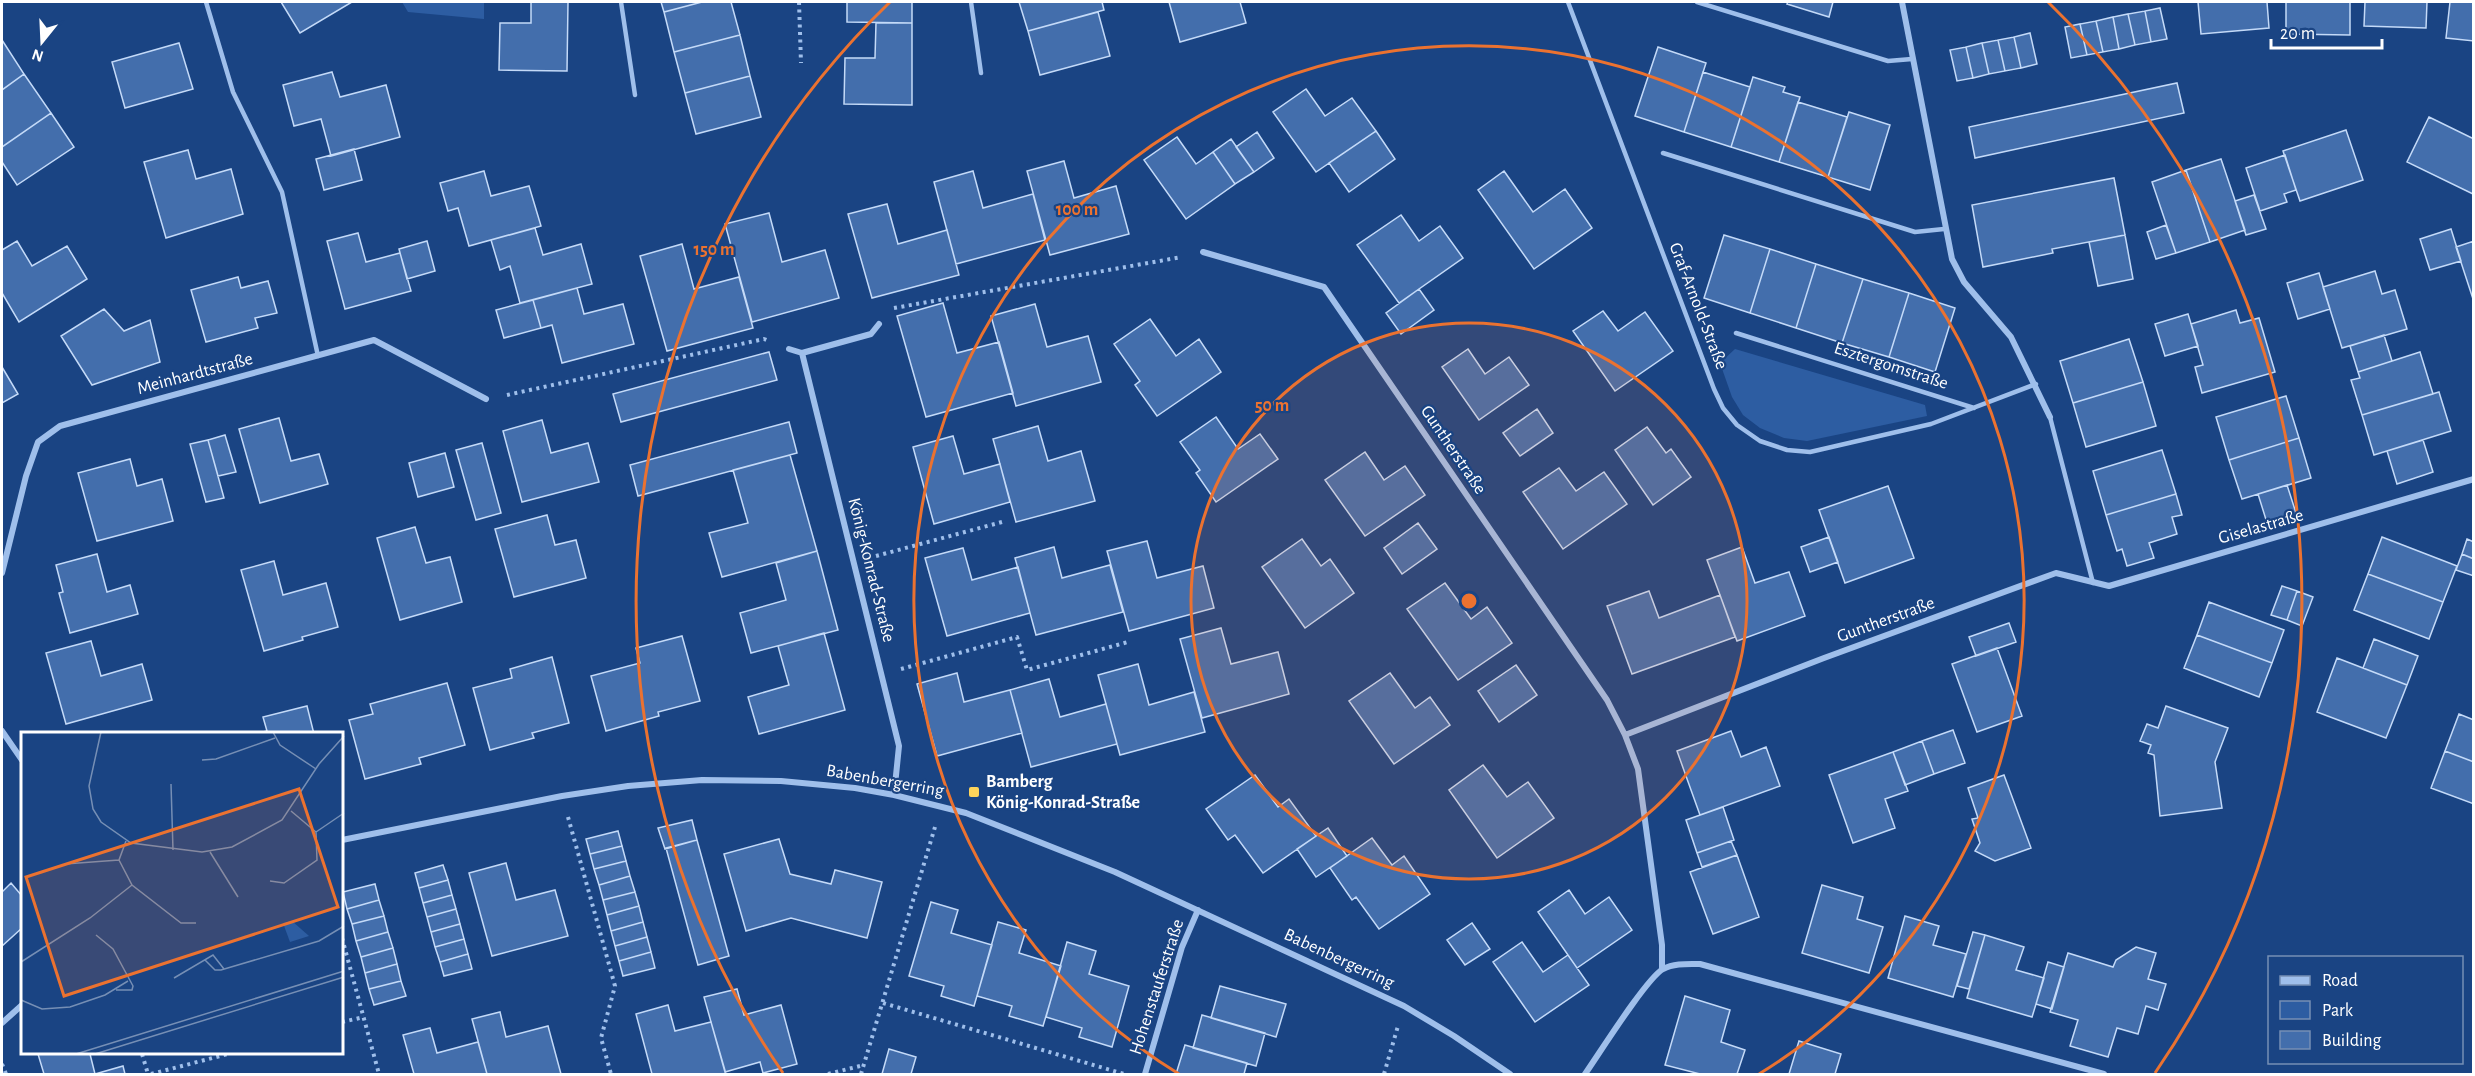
<svg xmlns="http://www.w3.org/2000/svg" width="2475" height="1076" font-family="'Alegreya Sans',sans-serif">
<style>
.green{fill:#2d5da2}
.building{fill:#436eac;stroke:#c4daf8;stroke-width:1.5}
.lines{fill:none;stroke-linecap:round;stroke-linejoin:round}
.path{stroke:#9fbfeb;stroke-width:4;stroke-dasharray:3 4.5;stroke-linecap:butt}
.service{stroke:#9fbfeb;stroke-width:4.5}
.minor{stroke:#9fbfeb;stroke-width:6}
.ring{fill:none;stroke:#eb7230;stroke-width:3}
.poi-dot{fill:#fdd45b;stroke:#1a4483;stroke-width:2}
.labels{text-anchor:middle;dominant-baseline:central;stroke-width:4.5;stroke-linejoin:round;paint-order:stroke}
.street-label{font-size:18px;fill:#fff;stroke:#1a4483}
.poi-label{font-size:18px;font-weight:bold;fill:#fff;stroke:#1a4483;text-anchor:start}
.inset-road{fill:none;stroke:#768fb5;stroke-width:1.5}
.view{fill:#eb7230;fill-opacity:0.15;stroke:#eb7230;stroke-width:3}
.inset-edge{fill:none;stroke:#fff;stroke-width:3}
.centre{fill:#eb7230;stroke:#1a4483;stroke-width:3}
.ring-label{font-size:18px;text-anchor:middle;font-weight:bold;fill:#eb7230;stroke:#1a4483;stroke-width:4.5;stroke-linejoin:round;paint-order:stroke}
</style>
<rect width="100%" height="100%" fill="#1a4483"/>
<!-- green -->
<path class="green" d="M402,2H484V19L408,12Z
M1735,349L1925,405L1927,416L1807,441L1784,438L1760,428L1743,415L1732,397L1720,363Z"/>
<!-- building -->
<path class="building" d="M281,2H352L300,33Z
M531,2H568L567,71L499,70L500,23H531Z
M661,2H702L664,12Z
M702,2H731L740,35L674,52L664,12Z
M847,2H912V23L847,22Z
M1019,2H1102L1104,10L1028,31Z
M1169,2H1240L1246,23L1180,42Z
M1788,2H1833L1829,17L1787,4Z
M2198,2H2267L2269,28L2201,34Z
M2286,2H2350V35L2286,34Z
M2365,2H2427L2426,28L2364,26Z
M2450,2H2474V41L2446,38Z
M2160,8L2167,39L2151,42L2145,11Z
M2145,11L2151,42L2135,45L2128,14Z
M1098,12L1110,56L1040,75L1028,31Z
M2128,14L2135,45L2119,49L2113,17Z
M2113,17L2119,49L2103,52L2096,21Z
M2096,21L2103,52L2087,55L2080,24Z
M876,23H912V105L844,104L845,58H875Z
M2080,24L2087,55L2071,58L2065,27Z
M2030,33L2037,64L2021,68L2014,37Z
M740,35L750,76L685,93L674,52Z
M2014,37L2021,68L2005,71L1998,40Z
M2,40L24,74L2,90Z
M1998,40L2005,71L1989,74L1982,43Z
M179,43L193,89L125,108L112,62Z
M1982,43L1989,74L1973,78L1966,47Z
M1658,47L1706,63L1684,132L1635,116Z
M1966,47L1973,78L1957,81L1950,50Z
M332,72L340,97L386,85L400,137L331,156L321,119L294,126L283,85Z
M1703,72L1750,87L1731,147L1684,132Z
M24,74L51,113L2,147V90Z
M750,76L761,117L696,134L685,93Z
M1753,77L1785,87L1783,92L1800,97L1779,162L1731,147Z
M2177,83L2184,113L1975,158L1969,127Z
M1306,89L1325,116L1352,98L1376,131L1316,172L1273,112Z
M1798,102L1847,117L1828,177L1779,162Z
M1849,112L1890,125L1870,190L1828,177Z
M51,113L74,147L17,185L2,162V147Z
M2429,117L2474,139L2473,194L2407,162Z
M2346,130L2363,180L2300,201L2283,151Z
M1376,131L1395,159L1349,192L1329,163Z
M1257,132L1274,158L1254,172L1236,147Z
M1177,137L1196,164L1213,152L1235,184L1186,219L1144,160Z
M1231,139L1254,172L1235,184L1213,152Z
M354,149L362,180L324,190L316,159Z
M188,150L196,179L231,169L243,214L166,238L144,162Z
M2285,155L2296,190L2284,194L2287,202L2260,211L2246,168Z
M2221,159L2245,230L2210,242L2186,170Z
M1064,161L1074,198L1116,186L1129,234L1050,255L1027,171Z
M2186,170L2210,242L2176,253L2152,182Z
M484,171L491,196L529,186L541,226L469,246L458,208L448,211L440,183Z
M973,171L983,208L1033,194L1045,240L956,264L934,182Z
M1504,171L1533,212L1565,189L1592,228L1534,269L1478,190Z
M2114,178L2125,235L2052,249L2053,253L1983,267L1972,205Z
M2254,195L2266,229L2246,235L2235,201Z
M887,204L898,244L947,230L959,275L872,298L848,214Z
M769,213L782,262L825,250L839,298L752,322L725,224Z
M1401,215L1419,241L1440,226L1463,258L1399,303L1357,245Z
M2166,225L2176,253L2156,259L2147,232Z
M535,228L543,255L581,244L592,284L520,303L510,266L500,270L491,240Z
M2451,229L2461,261L2430,270L2420,239Z
M358,233L366,262L400,253L411,291L345,309L327,241Z
M1724,235L1770,249L1750,313L1704,298Z
M2125,235L2133,279L2098,286L2089,242Z
M17,241L32,266L67,246L87,279L19,322L2,293V250Z
M427,241L435,271L407,279L399,249Z
M2474,241V302L2456,247Z
M682,244L694,289L739,277L753,328L667,351L640,256Z
M1770,249L1816,264L1796,328L1750,313Z
M1816,264L1863,279L1842,343L1796,328Z
M2375,271L2382,294L2395,290L2407,329L2342,348L2323,287Z
M2319,273L2330,309L2298,319L2287,283Z
M238,277L241,288L268,281L277,313L255,318L258,328L206,342L191,290Z
M1863,279L1909,293L1889,357L1842,343Z
M577,288L584,314L623,304L634,344L562,363L552,325L541,328L533,300Z
M1419,289L1434,310L1401,334L1386,313Z
M1909,293L1955,308L1935,372L1889,357Z
M533,300L541,328L504,338L496,310Z
M943,303L957,353L999,342L1013,393L926,417L897,316Z
M1035,304L1047,347L1088,336L1101,382L1016,406L991,316Z
M104,309L124,331L150,320L160,362L92,385L61,336Z
M2236,310L2240,323L2259,318L2275,372L2202,393L2195,367L2203,365L2191,324Z
M1603,311L1618,331L1645,312L1673,351L1615,391L1573,331Z
M2188,314L2198,346L2165,356L2155,324Z
M1150,319L1176,356L1199,339L1221,372L1157,416L1135,385L1140,381L1114,344Z
M2384,335L2392,361L2358,372L2350,346Z
M2129,339L2143,382L2073,403L2060,361Z
M1468,349L1485,374L1509,357L1529,385L1479,420L1442,367Z
M769,352L777,380L621,422L613,394Z
M2420,352L2433,394L2362,415L2351,380L2360,378L2358,372Z
M2,367L18,394L2,403Z
M2143,382L2156,426L2086,447L2073,403Z
M2439,392L2451,431L2374,455L2362,415Z
M2286,396L2299,438L2229,460L2216,417Z
M1537,409L1553,433L1520,456L1503,433Z
M1216,417L1238,449L1260,434L1278,459L1216,502L1196,473L1200,470L1180,442Z
M279,418L291,461L319,454L328,484L260,503L239,429Z
M542,420L551,453L588,443L599,482L522,502L503,431Z
M789,422L797,453L638,496L630,465Z
M1038,426L1048,461L1081,451L1095,501L1016,522L993,439Z
M1647,427L1666,453L1671,449L1691,477L1653,505L1615,450Z
M225,435L236,472L218,476L208,440Z
M953,436L964,474L1000,464L1010,502L934,524L913,447Z
M2299,438L2311,478L2242,499L2229,460Z
M208,440L224,498L206,502L190,444Z
M2423,440L2433,472L2397,484L2387,451Z
M482,443L501,513L476,520L456,450Z
M2162,450L2176,494L2106,515L2093,471Z
M1365,452L1384,480L1405,466L1425,495L1365,536L1325,480Z
M445,453L454,487L418,497L409,463Z
M790,455L817,551L722,577L709,533L748,523L733,470Z
M130,459L137,486L162,479L173,521L97,541L78,473Z
M1559,468L1576,491L1604,472L1627,504L1563,549L1523,492Z
M2287,485L2297,516L2268,526L2258,494Z
M1888,486L1914,558L1845,583L1819,510Z
M2176,494L2182,515L2172,517L2177,534L2149,543L2154,558L2127,566L2122,549L2117,551L2106,515Z
M547,515L555,545L576,540L586,578L514,597L495,529Z
M1418,523L1437,549L1402,574L1384,548Z
M415,527L426,563L450,557L462,602L400,620L377,538Z
M1829,537L1838,562L1810,572L1801,547Z
M2382,537L2457,566L2443,602L2368,574Z
M1302,539L1321,566L1330,559L1354,593L1305,628L1262,567Z
M2467,539L2474,542V559L2462,554Z
M1147,541L1157,578L1203,566L1214,608L1129,631L1107,551Z
M1054,547L1062,578L1110,565L1123,612L1036,635L1015,558Z
M1742,547L1755,583L1789,572L1805,616L1737,641L1707,560Z
M963,548L972,580L1018,567L1030,613L947,636L925,558Z
M817,551L838,630L751,653L740,613L786,600L776,563Z
M97,554L107,592L130,585L138,614L70,633L59,593L63,592L56,565Z
M2462,554L2474,559V576L2456,570Z
M274,561L283,595L326,583L338,627L302,637L303,640L264,651L241,570Z
M2368,574L2443,602L2429,639L2354,610Z
M1445,583L1471,619L1487,607L1512,643L1458,680L1407,609Z
M2282,586L2297,591L2287,620L2271,615Z
M1649,591L1659,618L1720,595L1735,637L1632,674L1607,606Z
M2297,591L2313,597L2302,626L2287,620Z
M2209,602L2284,630L2272,663L2197,635Z
M2009,623L2016,642L1976,656L1969,637Z
M1221,628L1231,664L1278,652L1289,694L1202,718L1180,639Z
M824,633L845,710L759,734L748,697L789,685L778,646Z
M2197,635L2272,663L2259,697L2184,668Z
M682,636L700,701L658,712L659,716L606,731L591,676L640,663L636,648Z
M2374,639L2418,656L2407,685L2363,668Z
M91,641L101,676L142,664L152,700L66,724L46,653Z
M1997,648L2022,716L1977,732L1952,664Z
M552,657L569,723L532,733L534,738L490,750L473,688L512,678L510,669Z
M2337,658L2407,685L2386,738L2317,712Z
M1138,664L1149,705L1194,692L1205,732L1120,755L1098,675Z
M1516,665L1537,695L1499,722L1478,691Z
M957,673L964,702L1010,690L1022,733L937,756L917,684Z
M1390,673L1415,708L1430,697L1450,725L1394,764L1349,701Z
M1049,679L1060,717L1106,704L1117,744L1031,767L1010,690Z
M447,683L465,745L419,758L421,764L365,779L349,720L373,714L370,704Z
M307,706L314,734H255L267,731L263,717Z
M2166,706L2228,728L2215,762L2222,808L2160,816L2154,755L2148,753L2151,745L2140,741L2147,724L2158,728Z
M2459,714L2474,720V762L2445,751Z
M1953,730L1965,763L1934,774L1922,741Z
M1731,731L1741,757L1766,747L1780,786L1700,815L1677,751Z
M1922,741L1934,774L1905,785L1893,752Z
M2445,751L2474,762V804L2431,788Z
M1893,752L1908,791L1885,799L1895,828L1853,843L1829,775Z
M1483,765L1507,797L1528,782L1554,818L1497,858L1449,790Z
M1255,775L1278,807L1289,799L1316,836L1263,873L1235,835L1228,840L1206,809Z
M2004,775L2031,848L1995,861L1975,851L1980,843L1972,819L1978,818L1968,788Z
M1723,807L1734,840L1697,853L1686,820Z
M692,820L697,840L665,849L658,828Z
M1328,828L1347,856L1316,877L1297,849Z
M618,831L622,846L590,854L586,839Z
M1372,838L1392,865L1404,856L1430,894L1379,929L1356,897L1352,900L1330,868Z
M779,839L790,874L831,884L835,870L882,882L867,938L791,918L746,931L724,854Z
M697,840L729,956L698,965L666,848Z
M1731,841L1737,855L1702,867L1697,853Z
M622,846L626,861L594,869L590,854Z
M1737,855L1759,917L1713,934L1690,872Z
M626,861L630,876L599,885L594,869Z
M506,863L516,900L555,890L568,936L492,956L469,873Z
M443,865L448,880L419,888L415,873Z
M630,876L635,892L603,900L599,885Z
M448,880L452,895L423,903L419,888Z
M11,883L22,896V928L2,946V892Z
M375,884L379,900L347,909L343,892Z
M1822,885L1863,897L1857,919L1883,927L1869,973L1802,953Z
M1569,890L1585,914L1609,897L1632,930L1577,968L1538,912Z
M635,892L639,906L607,915L603,900Z
M452,895L456,909L427,917L423,903Z
M379,900L384,916L352,924L347,909Z
M931,902L958,910L951,933L992,945L974,1006L941,996L944,986L909,976Z
M639,906L643,922L611,931L607,915Z
M456,909L460,924L431,932L427,917Z
M384,916L388,932L356,941L352,924Z
M1905,916L1939,926L1933,945L1966,954L1953,997L1888,978Z
M643,922L647,937L615,946L611,931Z
M998,922L1026,930L1019,953L1061,966L1043,1026L1009,1016L1012,1006L977,996Z
M1472,923L1490,949L1465,965L1447,940Z
M460,924L464,939L435,947L431,932Z
M388,932L393,948L361,957L356,941Z
M1973,932L1985,935L1969,989L1957,986Z
M1985,935L2024,947L2016,970L2044,978L2032,1017L1967,998Z
M647,937L651,952L619,961L615,946Z
M464,939L468,954L440,962L435,947Z
M1067,942L1096,951L1089,974L1129,986L1112,1047L1079,1037L1082,1028L1046,1017Z
M1522,942L1543,972L1568,955L1589,985L1535,1022L1493,962Z
M2136,947L2156,953L2148,979L2166,984L2158,1010L2146,1006L2138,1034L2117,1028L2108,1057L2070,1046L2078,1020L2050,1012L2068,953L2113,967L2116,960Z
M393,948L397,964L365,973L361,957Z
M651,952L655,968L623,976L619,961Z
M468,954L472,969L444,976L440,962Z
M2048,962L2064,967L2052,1009L2036,1004Z
M397,964L401,981L369,989L365,973Z
M401,981L406,996L374,1005L369,989Z
M1220,986L1286,1004L1276,1037L1211,1018Z
M737,989L744,1015L781,1005L797,1064L763,1073L760,1062L725,1072L704,997Z
M1685,996L1730,1010L1721,1042L1745,1050L1737,1074H1700L1665,1065Z
M668,1005L675,1031L711,1022L726,1074H652L636,1014Z
M500,1012L506,1037L548,1026L561,1074H487L472,1019Z
M1202,1015L1265,1033L1256,1066L1193,1048Z
M430,1028L437,1053L478,1042L487,1074H414L403,1035Z
M1799,1041L1841,1054L1835,1074H1789Z
M1185,1045L1247,1063L1244,1074H1176Z
M889,1049L916,1057L911,1074H882Z
M38,1054H90L95,1074L123,1066L125,1074H44Z"/>
<g class="lines">
<!-- path -->
<path class="path" d="M799,2L801,63
M894,308L1182,257
M507,395L764,339L769,341
M876,556L1002,522
M901,669L1017,637L1027,670L1128,642
M568,817L615,986L601,1038L611,1074
M342,938L379,1074
M883,1003L1124,1074
M342,1022L364,1017
M142,1054L148,1074
M2,1064L6,1074
M151,1074L228,1054
M828,1074L864,1065
M861,1074L935,827
M1384,1074L1398,1026"/>
<!-- service -->
<path class="service" d="M206,2L233,92L282,192L318,356
M621,2L635,95
M971,2L981,73
M1568,2L1714,389L1723,408L1737,425L1760,441L1787,450L1810,452L1931,424L2036,384
M1697,2L1888,61L1912,59
M1663,153L1915,232L1944,229
M1736,333L1974,408
M2050,417L2093,583"/>
<!-- minor -->
<path class="minor" d="M1902,2L1952,259L1964,282L2011,337L2050,417
M1203,252L1324,287L1607,700L1625,735L1638,769L1662,945V969
M789,349L802,353L899,746L894,795
M802,353L871,334L879,324
M2,573L26,476L38,442L60,426L374,340L486,399
M2,731L22,760
M1625,735L1824,658L2056,573L2109,586L2474,479
M342,840L562,796L628,786L702,780L781,781L855,788L894,795L966,813L1115,872L1404,1006L1454,1036L1510,1074
M2,1023L22,1005
M1145,1074L1182,947L1198,910
M1585,1074C1599,1054 1646,979 1663,969C1674,963 1688,964 1700,964L2104,1074"/>
</g>
<!-- distance rings -->
<circle cx="1469" cy="601" r="278" fill="#eb7230" fill-opacity=".12"/>
<g class="ring">
<circle cx="1469" cy="601" r="278"/>
<path d="M1179 1074A555 555 0 1 1 1759 1074"/>
<path d="M783 1073A833 833 0 0 1 890 2M2048 2A833 833 0 0 1 2155 1073"/>
</g>
<!-- markers -->
<rect class="poi-dot" x="968" y="786" width="12" height="12" rx="3"/>
<g class="labels">
<!-- street labels -->
<g class="street-label">
<text transform="translate(1698 306) rotate(69)">Graf-Arnold-Straße</text>
<text transform="translate(1891 366) rotate(18)">Esztergomstraße</text>
<text transform="translate(195 374) rotate(-15)">Meinhardtstraße</text>
<text transform="translate(1453 450) rotate(56)">Guntherstraße</text>
<text transform="translate(2261 527) rotate(-16)">Giselastraße</text>
<text transform="translate(871 570) rotate(76)">König-Konrad-Straße</text>
<text transform="translate(1886 620) rotate(-20)">Guntherstraße</text>
<text transform="translate(885 781) rotate(10)">Babenbergerring</text>
<text transform="translate(1339 959) rotate(25)">Babenbergerring</text>
<text transform="translate(1157 987) rotate(-72)">Hohenstauferstraße</text>
</g>
<!-- poi labels -->
<g class="poi-label">
<text x="986" y="782">Bamberg<tspan x="986" dy="21">König-Konrad-Straße</tspan></text>
</g>
</g>
<!-- overview -->
<g transform="translate(21 732)">
<rect width="322" height="322" fill="#1a4483"/>
<path d="M271,189L288,204L269,210L262,191Z" fill="#2d5da2"/>
<path class="inset-road" d="M80,0L68,54L72,77L80,90L110,111L181,120L211,115L261,88L298,32L323,4M252,0L259,13L295,37M181,28L195,27L254,6M150,52L152,118M295,100L323,81M105,109L98,128L111,153L160,191H175M189,120L217,165M44,132L98,128M249,149L263,151L296,128L295,100L270,79M75,203L92,217L112,254L111,258H95M184,228L194,238H200L298,209L323,194M0,230L69,186L111,153M153,246L192,223L203,237M0,268L21,277L49,275L84,263L107,249M55,322L323,239M74,322L323,245"/>
<path class="view" d="M278,57L317,175L43,264L5,145Z"/>
<rect width="322" height="322" class="inset-edge"/>
</g>
<circle cx="1469" cy="601" r="9" class="centre"/>
<g class="ring-label">
<text x="1077" y="215">100 m</text>
<text x="714" y="255">150 m</text>
<text x="1272" y="411">50 m</text>
</g>
<!-- border -->
<rect width="2475" height="1076" fill="none" stroke="#ffffff" stroke-width="6"/>
<!-- legend -->
<rect x="2268" y="956" width="195" height="108" fill="#1a4483" stroke="#768fb5" stroke-width="1.5"/>
<rect x="2280" y="976" width="30" height="9" fill="#9fbfeb" stroke="#768fb5" stroke-width="1.5"/>
<text x="2322" y="986" font-size="18" fill="#ffffff">Road</text>
<rect x="2280" y="1001" width="30" height="18" fill="#2d5da2" stroke="#768fb5" stroke-width="1.5"/>
<text x="2322" y="1016" font-size="18" fill="#ffffff">Park</text>
<rect x="2280" y="1031" width="30" height="18" fill="#436eac" stroke="#768fb5" stroke-width="1.5"/>
<text x="2322" y="1046" font-size="18" fill="#ffffff">Building</text>
<!-- north arrow -->
<g transform="translate(42 42) rotate(198)" stroke="#1a4483" stroke-width="4.5" paint-order="stroke">
<path d="M0-4.5L10 22L0 15L-10 22Z" fill="#ffffff"/>
<text y="-9" font-size="16" font-weight="bold" text-anchor="middle" fill="#ffffff">N</text>
</g>
<!-- scale -->
<path d="M2271 39v9h111v-9" fill="none" stroke="#ffffff" stroke-width="3"/>
<text x="2280" y="39" font-size="18" fill="#ffffff" stroke="#1a4483" stroke-width="4.5" paint-order="stroke">20 m</text>
</svg>
